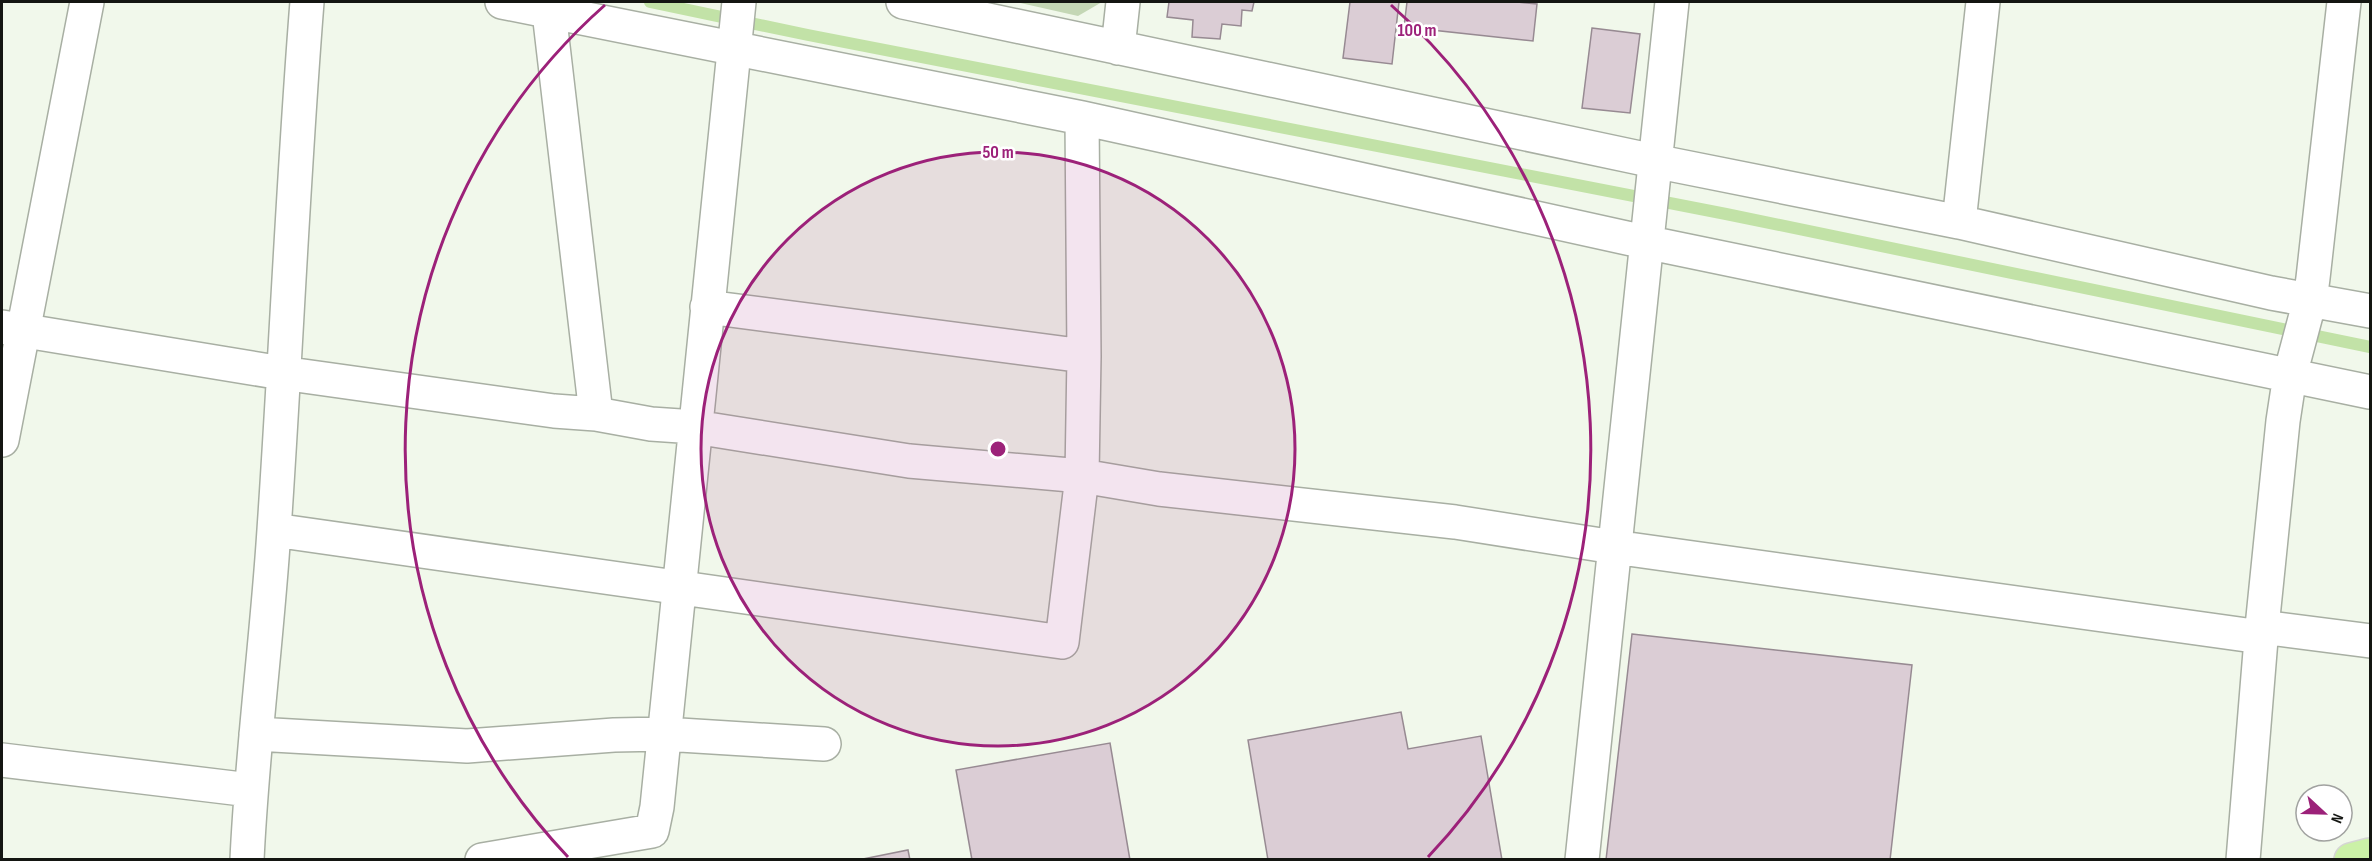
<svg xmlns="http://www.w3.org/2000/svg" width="2372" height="861" font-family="'Sofia Sans Condensed',sans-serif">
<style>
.green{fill:#c4d7b5}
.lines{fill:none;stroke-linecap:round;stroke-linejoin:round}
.stream{stroke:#c2e2a7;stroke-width:12}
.building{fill:#dbcdd5;stroke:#978a92;stroke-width:1.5}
.minor-casing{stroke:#a8afa3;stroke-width:36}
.major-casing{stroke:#d5d5d4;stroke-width:36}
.minor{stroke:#fff;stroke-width:33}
.major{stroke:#cbf1a7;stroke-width:33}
.ring{fill:none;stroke:#9c2179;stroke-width:3}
.centre{fill:#9c2179;stroke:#fff;stroke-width:3}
.ring-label{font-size:18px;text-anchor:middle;font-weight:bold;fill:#9c2179;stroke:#fff;stroke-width:5;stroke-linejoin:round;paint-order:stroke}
</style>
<rect width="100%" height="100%" fill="#f1f8eb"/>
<!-- green -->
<path class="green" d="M1016,2H1102L1078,16Z"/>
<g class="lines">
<!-- stream -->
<path class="stream" d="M650,2L808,35L1726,214L2370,347"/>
</g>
<!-- building -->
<path class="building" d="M1169,2H1254L1252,11L1242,10L1241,26L1222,24L1220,39L1192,37L1193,20L1167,17Z
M1350,2H1399L1392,64L1343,58Z
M1407,2H1517L1537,4L1533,41L1404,27Z
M1592,28L1640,34L1630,113L1582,108Z
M1632,634L1912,665L1890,860H1606Z
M1401,712L1408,749L1481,736L1502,860H1268L1248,740Z
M1110,743L1130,860H972L956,770Z
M908,850L910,860H858Z"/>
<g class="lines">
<!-- minor casing -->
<g class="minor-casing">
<path id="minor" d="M502,2L1082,118L1645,242L2370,392
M903,2L1654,161L1959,222L2271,293L2370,311
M549,12L596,414
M1118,48L1123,2
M1959,222L1983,2
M707,307L1084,356
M2,327L282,373L554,411L596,414L651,424L695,427L909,461L1082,476L1159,489L1455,522L1614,547L2261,637
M2,440L87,2
M274,530L1062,642L1082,476L1084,356L1082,118
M2262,627L2370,641
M256,734L467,746L614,735L664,734L824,744
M2,760L250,790
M247,860C252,749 267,640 274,530C286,354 293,178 307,2
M482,860L652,831L657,807L739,2
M1582,860L1672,2
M2243,860L2262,627L2283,421L2290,375L2310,300L2313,278L2344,2"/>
</g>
<!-- major casing -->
<g class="major-casing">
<path id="major" d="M2351,860L2370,855"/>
</g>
<!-- minor -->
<use href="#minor" class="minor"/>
<!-- major -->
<use href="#major" class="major"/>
</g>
<!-- distance rings -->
<circle cx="998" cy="449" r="297" fill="#9c2179" fill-opacity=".12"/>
<g class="ring">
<circle cx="998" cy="449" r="297"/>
<path d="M568 857A593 593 0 0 1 605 5M1391 5A593 593 0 0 1 1428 857"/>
</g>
<circle cx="998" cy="449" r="9" class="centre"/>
<g class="ring-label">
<text x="1417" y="36">100 m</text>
<text x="998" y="158">50 m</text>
</g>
<!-- border -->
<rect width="2372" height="861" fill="none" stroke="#141612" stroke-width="6"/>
<!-- north arrow -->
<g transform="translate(2324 813) rotate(112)"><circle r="28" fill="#ffffff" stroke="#a1a2a0" stroke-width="1.5"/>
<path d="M0-4.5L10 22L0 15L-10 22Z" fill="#9c2179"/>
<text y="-9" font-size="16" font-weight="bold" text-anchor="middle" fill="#141612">N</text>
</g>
</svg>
